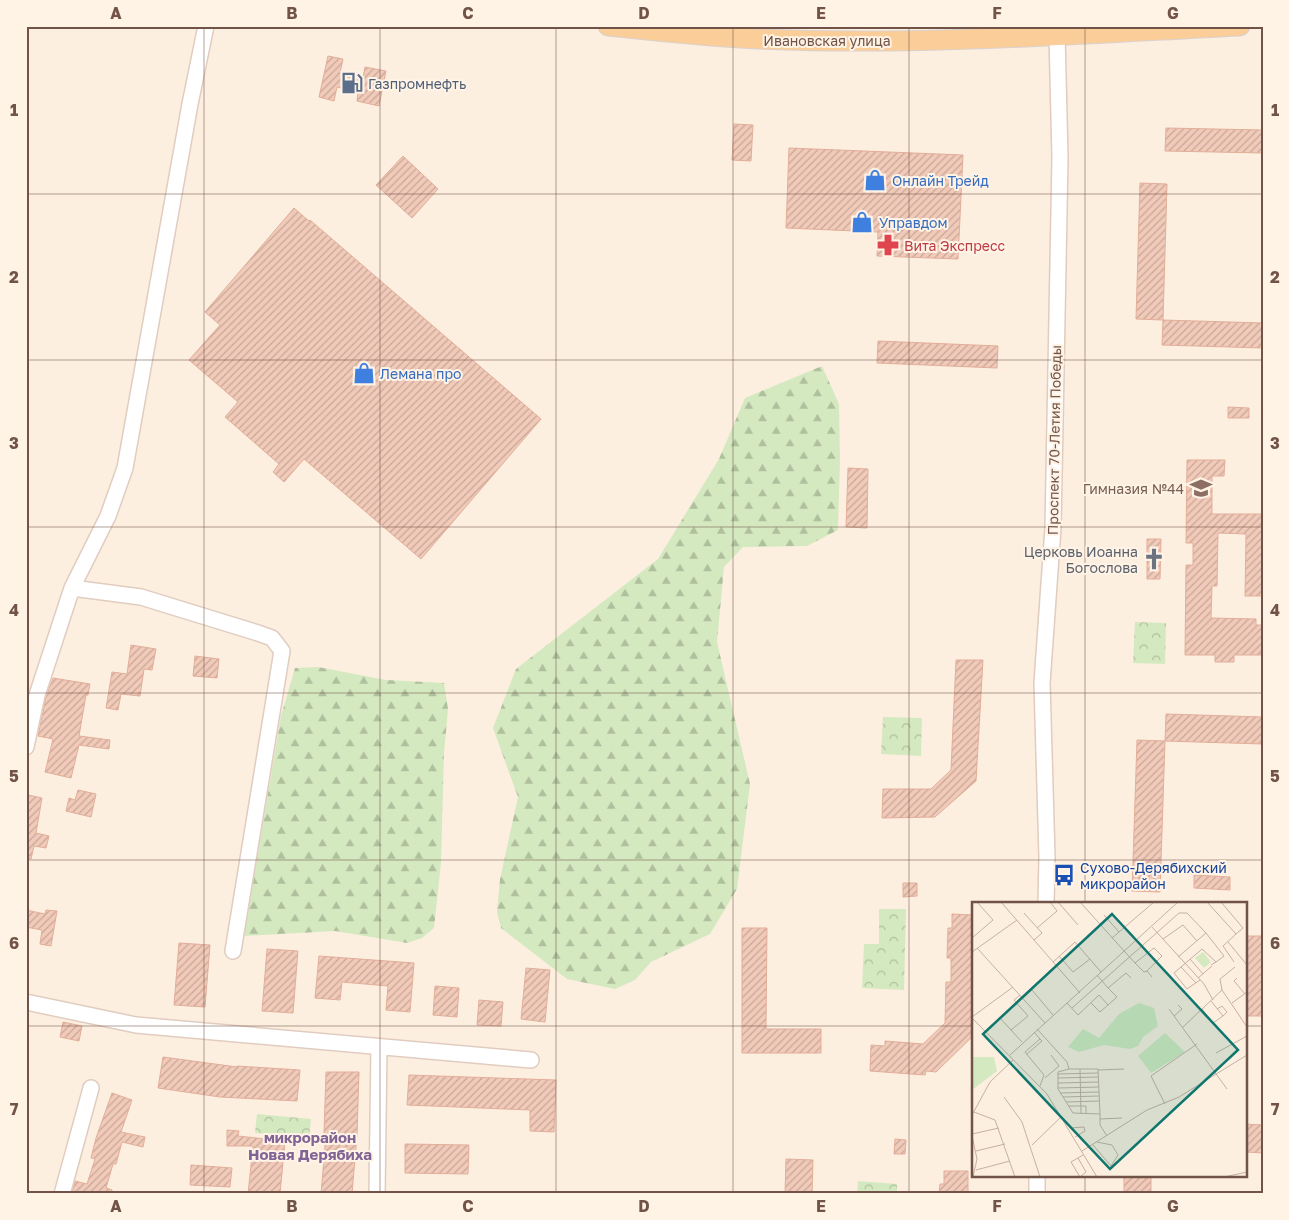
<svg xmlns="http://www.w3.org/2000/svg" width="1289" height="1220" font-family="'Golos Text',sans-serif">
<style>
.forest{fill:url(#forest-firs)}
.park{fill:url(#park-crowns)}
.building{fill:url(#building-hatch);stroke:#e3ae99}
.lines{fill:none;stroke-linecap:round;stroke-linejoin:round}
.minor-casing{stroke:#e1ccc0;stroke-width:18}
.major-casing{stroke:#dad2cf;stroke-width:21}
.minor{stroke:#fff;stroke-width:15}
.major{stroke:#facd99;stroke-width:19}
.grid{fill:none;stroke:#725348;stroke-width:1;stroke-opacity:0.55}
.labels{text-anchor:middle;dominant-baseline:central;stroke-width:4;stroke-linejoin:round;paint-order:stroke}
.street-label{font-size:14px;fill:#725348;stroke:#fff3e6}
.service-label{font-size:14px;fill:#4e5e75;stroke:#fff3e6;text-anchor:start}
.shop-label{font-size:14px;fill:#366cbe;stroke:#fff3e6;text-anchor:start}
.health-label{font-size:14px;fill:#be3a42;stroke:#fff3e6;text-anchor:start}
.education-label{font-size:14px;fill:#785e54;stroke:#fff3e6;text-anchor:end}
.worship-label{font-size:14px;fill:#5b616d;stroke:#fff3e6;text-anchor:end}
.transit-label{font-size:14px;fill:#164399;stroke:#fff3e6;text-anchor:start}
.neighbourhood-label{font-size:15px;font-weight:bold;fill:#806496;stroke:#fff3e6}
.inset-road{fill:none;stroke:#c5b1a3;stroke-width:1}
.view{fill:#0f766e;fill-opacity:0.15;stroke:#0f766e;stroke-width:2.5}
.inset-edge{fill:none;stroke:#725348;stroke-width:2.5}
.neatline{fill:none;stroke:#725348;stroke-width:2}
.grid-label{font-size:16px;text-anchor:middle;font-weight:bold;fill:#725348}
</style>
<defs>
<pattern id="forest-firs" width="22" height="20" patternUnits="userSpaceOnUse" patternTransform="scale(1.25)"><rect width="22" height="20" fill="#d4e9c0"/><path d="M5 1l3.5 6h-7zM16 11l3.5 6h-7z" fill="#b0bf9e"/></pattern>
<pattern id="park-crowns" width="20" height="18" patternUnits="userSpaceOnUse" patternTransform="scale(1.25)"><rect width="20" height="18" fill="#d4e9c0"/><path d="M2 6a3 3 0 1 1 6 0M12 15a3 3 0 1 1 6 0" fill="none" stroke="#b0bf9e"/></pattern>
<pattern id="building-hatch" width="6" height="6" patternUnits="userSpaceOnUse" patternTransform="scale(1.25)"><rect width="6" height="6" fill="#f1cab9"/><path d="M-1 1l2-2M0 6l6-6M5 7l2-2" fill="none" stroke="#c8a798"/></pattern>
</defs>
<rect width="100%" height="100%" fill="#fcefe0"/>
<!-- forest -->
<path class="forest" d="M822,366L839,404L840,460L838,530L807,546L743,547L724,567L717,642L750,784L737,889L710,934L651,962L635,980L615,989L567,979L501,928L497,912L500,879L518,797L493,728L516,669L658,559L719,459L745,398Z
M318,667L386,680L444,683L448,709L444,753L441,863L434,928L422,938L407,943L335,931L244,936L281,716L295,668Z"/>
<!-- park -->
<path class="park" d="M1135,622L1166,623L1165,664L1133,663Z
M883,717L922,718L921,756L881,754Z
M879,909H906L904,990L862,988L864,944H879Z
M257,1114L311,1119L309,1138L255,1133Z
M858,1181L897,1184V1194H857Z"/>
<!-- building -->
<path class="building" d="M328,56L343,59L340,73L363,78L365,67L386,71L379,106L357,101L358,92L337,87L334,101L319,97Z
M734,124L753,125L751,161L732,160Z
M1166,128L1263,130V153L1165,151Z
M789,148L963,155L958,259L877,256L878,232L786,228Z
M403,156L438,189L412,218L376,185Z
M1140,183L1167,184L1163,320L1136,319Z
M294,208L309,221L310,220L541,419L421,559L304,459L284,482L273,472L279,464L225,417L238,402L189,360L220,325L205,312Z
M1163,320L1263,323V348L1162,345Z
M878,341L998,346L997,368L877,363Z
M1228,407L1249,408V418H1228Z
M1187,460H1225L1224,476H1212V514H1263V596H1245L1246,534L1218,533L1217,586H1212L1211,618L1256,619V625H1263V655H1234V662H1215V655H1185L1186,565H1193V543H1186Z
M848,468L868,469L867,528L846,527Z
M1147,539H1161L1160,579H1147Z
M131,645L156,649L152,670L144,669L140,696L121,694L118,710L106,708L112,672L127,674Z
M195,656L219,659L217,678L193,676Z
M956,660H983L976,781L935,817L882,818L883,789H931L951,770Z
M53,678L90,684L88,695H86L79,736L110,740L109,749L79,745L71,778L45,772L53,739L38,736L46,697Z
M1166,714L1263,717V744L1165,741Z
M1137,740L1165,741L1160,892L1132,891Z
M78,790L96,794L91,817L66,811L69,798L75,800Z
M28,795L42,798L36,833L49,836L46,848L34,846L31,859L26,858Z
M1194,875L1230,877V890L1194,888Z
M903,883H917V896L903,897Z
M26,910L45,914L46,910L57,911L51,946L40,944L42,930L26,927Z
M952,914L973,915V1036L936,1072L926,1071L925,1075L870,1071L871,1045L885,1046V1041L923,1044L945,1023L946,982H951V958H947L948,928H952Z
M742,928H767L766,1029H821V1053H742Z
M1245,936H1263V1016H1245Z
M179,943L210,945L205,1007L174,1005Z
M267,949L298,951L293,1013L262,1011Z
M319,956L414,963L410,1012L386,1010L388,986L342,982L340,1000L315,998Z
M526,968L550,970L545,1022L521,1019Z
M435,986L459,988L457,1017L433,1015Z
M479,1000L503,1002L501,1026L477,1025Z
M63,1022L82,1026L79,1041L60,1037Z
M163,1057L237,1067V1066L300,1070L297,1101L220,1097L158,1088Z
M326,1072H359L357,1135L352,1194H321L326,1134H324Z
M409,1075L556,1080L554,1132L530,1131V1110L407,1105Z
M112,1093L132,1100L121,1132L145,1137L143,1147L122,1142L116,1164H113L106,1188L112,1190V1194H72L75,1181L87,1184L95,1159L91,1158L96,1138Z
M1245,1124L1263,1125V1153L1245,1152Z
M227,1130L239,1131L238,1136L285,1141L280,1194H248L253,1146H227Z
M895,1139L906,1140L905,1154H894Z
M405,1144L469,1145L468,1174L405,1173Z
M786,1159L813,1160L812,1194H785Z
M191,1165L232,1168L230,1187L190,1185Z
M944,1171H968V1194H939L940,1184H944Z
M1124,1176H1151V1194H1124Z"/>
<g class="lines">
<!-- minor casing -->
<g class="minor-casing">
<path id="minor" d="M72,588L141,597L258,633L272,638L282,651L233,951
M26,747L37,695L72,588L108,516L125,468L190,104L206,26
M1046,904L1047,857L1042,683L1053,528L1060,158L1057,35
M26,1002L136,1025L531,1060
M62,1194L91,1088
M377,1194L379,1047
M1037,1194V1176"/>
</g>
<!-- major casing -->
<g class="major-casing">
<path id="major" d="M608,26C658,31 708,37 759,39C918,46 1080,34 1240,26"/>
</g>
<!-- minor -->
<use href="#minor" class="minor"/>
<!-- major -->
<use href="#major" class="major"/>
</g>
<!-- grid -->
<path class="grid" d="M204,26V1194M380,26V1194M556,26V1194M733,26V1194M909,26V1194M1085,26V904M26,194H1263M26,360H1263M26,527H1263M26,693H1263M26,860H1263M26,1026H973M1245,1026H1263M1085,1176V1194"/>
<!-- icons -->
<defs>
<g id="fuel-bare" transform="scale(1.725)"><path d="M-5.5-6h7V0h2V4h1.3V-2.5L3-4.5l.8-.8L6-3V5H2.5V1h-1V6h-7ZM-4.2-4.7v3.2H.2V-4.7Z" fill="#5c6f8a" stroke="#fff3e6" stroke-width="2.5" paint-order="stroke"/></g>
<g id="shop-bare" transform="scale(1.725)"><path d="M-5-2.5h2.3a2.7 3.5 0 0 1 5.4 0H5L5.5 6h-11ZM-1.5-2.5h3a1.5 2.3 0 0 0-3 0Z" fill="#3f7fe0" stroke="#fff3e6" stroke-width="2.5" paint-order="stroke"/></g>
<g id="pharmacy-bare" transform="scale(1.725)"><path d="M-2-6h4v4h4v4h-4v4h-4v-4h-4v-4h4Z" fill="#e0444e" stroke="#fff3e6" stroke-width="2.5" paint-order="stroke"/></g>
<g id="school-bare" transform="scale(1.725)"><path d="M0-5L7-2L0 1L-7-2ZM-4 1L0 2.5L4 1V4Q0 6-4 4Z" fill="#8d6e63" stroke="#fff3e6" stroke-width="2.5" paint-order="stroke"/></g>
<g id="church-bare" transform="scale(1.725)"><path d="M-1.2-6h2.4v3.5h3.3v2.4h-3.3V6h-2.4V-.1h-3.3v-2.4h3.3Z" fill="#6b7280" stroke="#fff3e6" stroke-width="2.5" paint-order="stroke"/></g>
<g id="bus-bare" transform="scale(1.725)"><path d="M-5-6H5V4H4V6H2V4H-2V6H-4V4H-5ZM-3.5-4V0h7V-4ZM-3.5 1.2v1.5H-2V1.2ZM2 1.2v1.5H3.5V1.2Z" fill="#1a4fb4" stroke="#fff3e6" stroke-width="2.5" paint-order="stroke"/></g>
</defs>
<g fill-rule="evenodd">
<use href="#fuel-bare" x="352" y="83"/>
<use href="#shop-bare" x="875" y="180"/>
<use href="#shop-bare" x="862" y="222"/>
<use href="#pharmacy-bare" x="888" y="245"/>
<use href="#shop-bare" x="364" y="373"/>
<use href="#school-bare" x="1201" y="488"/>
<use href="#church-bare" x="1154" y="559"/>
<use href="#bus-bare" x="1064" y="875"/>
</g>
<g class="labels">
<!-- street labels -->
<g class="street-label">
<text x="827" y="40">Ивановская улица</text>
<text transform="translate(1054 440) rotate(-89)">Проспект 70-Летия Победы</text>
</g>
<!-- service labels -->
<g class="service-label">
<text x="368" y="83">Газпромнефть</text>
</g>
<!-- shop labels -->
<g class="shop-label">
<text x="892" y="180">Онлайн Трейд</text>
<text x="879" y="222">Управдом</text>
<text x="380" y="373">Лемана про</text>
</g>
<!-- health labels -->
<g class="health-label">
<text x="904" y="245">Вита Экспресс</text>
</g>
<!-- education labels -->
<g class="education-label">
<text x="1184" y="488">Гимназия №44</text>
</g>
<!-- worship labels -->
<g class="worship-label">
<text x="1138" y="551">Церковь Иоанна<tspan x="1138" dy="16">Богослова</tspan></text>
</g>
<!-- transit labels -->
<g class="transit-label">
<text x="1080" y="867">Сухово-Дерябихский<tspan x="1080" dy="16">микрорайон</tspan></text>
</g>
<!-- neighbourhood labels -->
<g class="neighbourhood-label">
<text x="310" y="1137">микрорайон<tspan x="310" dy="17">Новая Дерябиха</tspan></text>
</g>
</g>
<!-- overview -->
<g transform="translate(972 902)">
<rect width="275" height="275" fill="#fcefe0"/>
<path d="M167,101L182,106L186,124L171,135L166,144L158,147L132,143L107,150L96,145L111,127L127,136L147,112ZM193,131L213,150L179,171L166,154ZM0,155H22L25,169L0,188Z" fill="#d4e9c0"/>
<path d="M231,50L239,60L232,66L223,56Z" fill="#d4e9c0"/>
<path class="inset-road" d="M29,0L108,91M86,0L106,23M108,0L163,61L182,46L190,54L175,69L180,75M235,0L264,32L251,44L262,60M249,0L271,26L264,32M52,11L70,31L62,38M132,13L147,30M180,25L232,82L241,98M65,26L85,9L78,0M0,36L21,18L5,0M140,36L182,0M191,37L211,23L225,39M256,40L275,63M5,46L73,121M0,50L45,18M87,54L101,70L118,57M206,55L234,31L252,54L244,60M218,57L231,72M81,60L103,40L129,70M163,61L172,70L175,69M209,65L224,81M125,73L136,86L154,71L159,76M226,76L240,64M265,76L262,79L273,92M228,78L215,87L202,71L230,47L244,60L239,63M250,88L275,125M51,96L60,88L81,113M95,101L106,113L127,93L136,103L145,95L136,86M119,101L128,110L136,103M260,101L275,90M100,106L207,11H215L234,31M197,107L255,187M230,107L241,121L251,114L239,99M245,107L250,104L255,110L251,114M202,114L210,107L206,103M0,115L41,85M0,116L75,192L125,275M28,116L50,140M211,125L250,88L248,77L263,65M65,127L95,160L97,167L86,170V187L101,211L128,212L126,167H97M39,128L56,114L42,98L48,93M62,130L68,137L53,150L72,173L68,184M244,151L275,134M55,152L70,139L68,137M38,153L206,0M108,167L109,212M126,168L152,167M86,172L126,171M73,176L87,164L79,153M86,176L127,175M86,181L127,180M86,186L127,185M88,191L127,190M32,195L50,220L68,275M91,195L127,194M94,200L127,199M193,202L179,174L225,142M97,204H114V212M2,210L23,218L43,275M128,212V223L135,234M0,213L18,180L41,158M128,217L150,216M98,226L112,225L113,229L103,235M0,232L27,226M0,234L5,257L1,275M60,243L89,215M121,243L139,264L146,253L140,243L125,240M4,249L33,242M110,249L175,208L207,195L275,153M106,256L114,270L108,275L99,260L111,253M4,268L38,259M252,275L275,270"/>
<path class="view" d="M140,12L266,148L138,267L11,132Z"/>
<rect width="275" height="275" class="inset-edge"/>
</g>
<!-- border -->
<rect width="1289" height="1220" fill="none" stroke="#fff3e6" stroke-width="55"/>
<rect x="28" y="28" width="1234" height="1164" class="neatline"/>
<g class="grid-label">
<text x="116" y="19">A</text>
<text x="292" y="19">B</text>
<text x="468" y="19">C</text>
<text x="644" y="19">D</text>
<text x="821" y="19">E</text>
<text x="997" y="19">F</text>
<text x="1173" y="19">G</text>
<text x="14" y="116">1</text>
<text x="1275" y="116">1</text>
<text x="14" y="283">2</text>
<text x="1275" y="283">2</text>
<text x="14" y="449">3</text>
<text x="1275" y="449">3</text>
<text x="14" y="616">4</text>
<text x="1275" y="616">4</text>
<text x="14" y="782">5</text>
<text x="1275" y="782">5</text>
<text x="14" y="949">6</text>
<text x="1275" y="949">6</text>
<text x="14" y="1115">7</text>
<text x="1275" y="1115">7</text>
<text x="116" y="1212">A</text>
<text x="292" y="1212">B</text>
<text x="468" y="1212">C</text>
<text x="644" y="1212">D</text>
<text x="821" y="1212">E</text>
<text x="997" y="1212">F</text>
<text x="1173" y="1212">G</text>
</g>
</svg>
